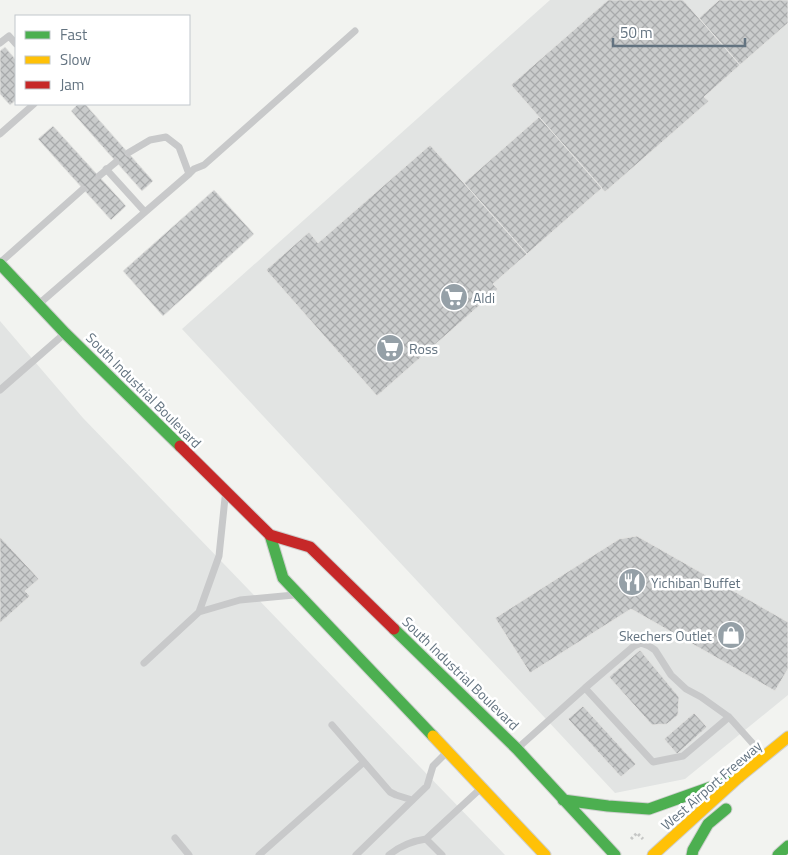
<svg xmlns="http://www.w3.org/2000/svg" width="788" height="855" font-family="'Titillium Web',sans-serif">
<style>
.built{fill:#e2e4e3}
.building{fill:url(#building-cross-hatch);stroke:#e2e2e0}
.lines{fill:none;stroke-linecap:round;stroke-linejoin:round}
.fast-casing{stroke:#cecfce;stroke-width:13}
.slow-casing{stroke:#cecfce;stroke-width:13}
.jam-casing{stroke:#cecfce;stroke-width:13}
.path{stroke:#c6c7c6;stroke-width:3;stroke-dasharray:2.5 2.5;stroke-linecap:butt}
.lane{stroke:#c8c9ca;stroke-width:7}
.fast{stroke:#4caf50;stroke-width:11}
.slow{stroke:#ffc107;stroke-width:11}
.jam{stroke:#c62828;stroke-width:11}
.labels{text-anchor:middle;dominant-baseline:central;stroke-width:5;stroke-linejoin:round;paint-order:stroke}
.poi-label{font-size:14px;fill:#637380;stroke:#fff;text-anchor:start}
.street-label{font-size:14px;fill:#637380;stroke:#fff}
</style>
<defs>
<pattern id="building-cross-hatch" width="8" height="8" patternUnits="userSpaceOnUse" patternTransform="scale(1.25)"><rect width="8" height="8" fill="#cacccc"/><path d="M0 0l8 8M0 8l8-8" fill="none" stroke="#a8aaab"/></pattern>
</defs>
<rect width="100%" height="100%" fill="#f2f3f0"/>
<!-- built -->
<path class="built" d="M550,0H788V695L685,779L615,793L182,329Z
M0,321L83,418L505,855H0Z"/>
<!-- building -->
<path class="building" d="M608,0H683L740,65L704,97L709,101L605,192L511,85Z
M719,0H788V23L740,65L699,18Z
M5,47L16,60V100L10,105L0,94V51Z
M78,104H85L153,181L142,191L71,111Z
M539,117L602,188L527,254L464,183Z
M53,126L126,206L111,220L38,139Z
M430,145L527,254L493,284L498,289L377,396L266,270L309,232L318,243Z
M214,190L254,234L163,316L123,271Z
M637,536L788,622V669L775,691L631,609L530,673L495,618L619,539Z
M0,537L39,579L25,591L30,596L0,623Z
M640,650L679,697L678,715L667,724L652,725L609,677Z
M583,706L636,764L621,777L568,719Z
M694,713L707,727L677,754L664,739Z"/>
<g class="lines">
<!-- fast casing -->
<g class="fast-casing">
<path id="fast" d="M0,264L65,333L180,446
M270,535L283,578L433,736
M394,629L517,749L615,855
M563,800L608,806L649,809L739,777
M692,855L693,850L708,824L726,809
M778,855L788,846"/>
</g>
<!-- slow casing -->
<g class="slow-casing">
<path id="slow" d="M433,736L545,855
M653,855L739,777L788,737"/>
</g>
<!-- jam casing -->
<g class="jam-casing">
<path id="jam" d="M180,446L270,535L310,547L394,629"/>
</g>
<!-- path -->
<path class="path" d="M631,839L637,833L643,839"/>
<!-- lane -->
<path class="lane" d="M0,43L9,36L16,44
M0,134L34,104
M128,153L150,140L166,137L179,147L189,174
M106,169L145,212
M99,176L116,162
M2,261L83,189
M40,303L189,174L194,169L204,165L355,31
M0,390L63,335
M199,612L219,556L225,498
M144,663L199,612L240,600L294,595
M585,688L634,646L641,643L649,646L655,650L671,675L686,689L701,697L729,717L763,755
M332,725L390,792L396,795L412,800
M519,747L585,688L653,762L683,756L729,717
M175,838L189,855
M259,855L364,762
M356,855L427,786L433,766L445,754
M389,855C400,846 412,841 426,839
M442,855L426,839L479,790"/>
<!-- fast -->
<use href="#fast" class="fast"/>
<!-- slow -->
<use href="#slow" class="slow"/>
<!-- jam -->
<use href="#jam" class="jam"/>
</g>
<!-- icons -->
<defs>
<g id="supermarket-disc" transform="scale(1.4375)"><circle r="9.5" fill="#95a0a7" stroke="#fff"/><path d="M-6-5.5h2.5l.6 2H6L4.5 2H-2.5L-4.4-4H-6ZM-1.5 3.2a1.3 1.3 0 1 0 .1 0ZM3 3.2a1.3 1.3 0 1 0 .1 0Z" fill="#fff"/></g>
<g id="restaurant-disc" transform="scale(1.4375)"><circle r="9.5" fill="#95a0a7" stroke="#fff"/><path d="M-5-6h1v4h1v-4h1v4h1v-4h1v5L-1.5 .5V6h-2V.5L-5-1ZM5-6V6H3V1.5H1.5Q1.5-4 5-6Z" fill="#fff"/></g>
<g id="shop-disc" transform="scale(1.4375)"><circle r="9.5" fill="#95a0a7" stroke="#fff"/><path d="M-5-2.5h2.3a2.7 3.5 0 0 1 5.4 0H5L5.5 6h-11ZM-1.5-2.5h3a1.5 2.3 0 0 0-3 0Z" fill="#fff"/></g>
</defs>
<g fill-rule="evenodd">
<use href="#supermarket-disc" x="454" y="297"/>
<use href="#supermarket-disc" x="390" y="348"/>
<use href="#restaurant-disc" x="632" y="582"/>
<use href="#shop-disc" x="731" y="635"/>
</g>
<g class="labels">
<!-- poi labels -->
<g class="poi-label">
<text x="473" y="297">Aldi</text>
<text x="409" y="348">Ross</text>
<text x="651" y="582">Yichiban Buffet</text>
<text x="712" y="635" text-anchor="end">Skechers Outlet</text>
</g>
<!-- street labels -->
<g class="street-label">
<text transform="translate(144 390) rotate(45)">South Industrial Boulevard</text>
<text transform="translate(461 673) rotate(44)">South Industrial Boulevard</text>
<text transform="translate(711 785) rotate(-41)">West Airport Freeway</text>
</g>
</g>
<!-- legend -->
<rect x="15" y="15" width="175" height="90" fill="#ffffff" stroke="#c1c7cc"/>
<rect x="25" y="31" width="25" height="8" fill="#4caf50" stroke="#c1c7cc"/>
<text x="60" y="40" font-size="15" fill="#637380">Fast</text>
<rect x="25" y="56" width="25" height="8" fill="#ffc107" stroke="#c1c7cc"/>
<text x="60" y="65" font-size="15" fill="#637380">Slow</text>
<rect x="25" y="81" width="25" height="8" fill="#c62828" stroke="#c1c7cc"/>
<text x="60" y="90" font-size="15" fill="#637380">Jam</text>
<!-- scale -->
<path d="M613 38v8h132v-8" fill="none" stroke="#637380" stroke-width="2.5"/>
<text x="620" y="38" font-size="15" fill="#637380" stroke="#ffffff" stroke-width="4" paint-order="stroke">50 m</text>
</svg>
